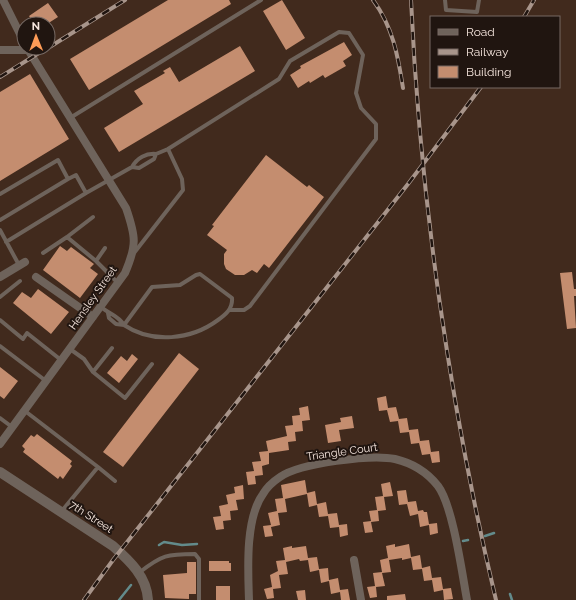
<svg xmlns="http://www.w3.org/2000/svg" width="576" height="600" font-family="Raleway,sans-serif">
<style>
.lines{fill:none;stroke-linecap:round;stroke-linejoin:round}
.stream{stroke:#638b8b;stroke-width:2.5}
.building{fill:#c48d6f}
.service{stroke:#6e635b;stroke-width:4}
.minor{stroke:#6e635b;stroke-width:8}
.tertiary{stroke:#6e635b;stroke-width:10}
.rail-casing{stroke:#a8958b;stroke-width:4}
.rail{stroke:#201510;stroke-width:2.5;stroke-dasharray:8;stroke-linecap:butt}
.labels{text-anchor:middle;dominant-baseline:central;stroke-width:4;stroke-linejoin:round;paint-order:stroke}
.street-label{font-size:11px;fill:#f7e7df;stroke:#201510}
</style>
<rect width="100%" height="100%" fill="#412a1d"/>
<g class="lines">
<!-- stream -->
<path class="stream" d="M485,536L494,533
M463,541L468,540
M159,545L164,542L182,545L197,544
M510,594L512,600
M119,600L131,585"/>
</g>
<!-- building -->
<path class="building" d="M168,0H229L231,4L89,90L70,59Z
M282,0L305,38L286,50L263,11Z
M48,3L58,17L47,24H34L29,16Z
M344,42L352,55L343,61L346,66L325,78L323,75L310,83L309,81L298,88L290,75L301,68L300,66Z
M240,46L255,71L119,152L104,128L143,104L134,91L165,73L163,71L170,67L179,82Z
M30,74L69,139L0,181V92Z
M266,155L307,187L309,185L324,197L269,268L264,264L257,273L252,270L244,275H235L226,269L224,264V254L227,250L207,235L214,226L212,225Z
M60,246L67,251L71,247L94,264L90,268L98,274L80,298L43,270Z
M572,272L574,289H576V296H574L576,328L567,329L560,273Z
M38,289L69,312L51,334L13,303L22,292L31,298Z
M179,353L199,369L123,467L103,452Z
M132,354L138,359L119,383L107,373L121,356L127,361Z
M0,367L18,381L4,399L0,396Z
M386,396L388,408L396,407L399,419L407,418L409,430L418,429L420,441L429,440L431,452L439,451L440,462L432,463L430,454L422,455L419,443L411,444L409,432L400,433L398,421L390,422L387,410L379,411L377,398Z
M308,406L310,420L302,421L303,431L295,432L296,441L288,442L289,450L269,453V464L262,466L263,475L255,476L256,484L248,485L246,472L254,471L252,462L261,461L259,452L268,451L266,441L287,436L285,426L293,425L292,416L300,415L299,408Z
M352,416L354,428L339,430L341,441L328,443L325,425L341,422L340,418Z
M37,434L72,461L70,464L72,466L63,479L60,476L58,479L23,452L25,449L22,446L31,435L34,437Z
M305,480L307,493L315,491L317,504L326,502L328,514L337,513L339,525L347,524L348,535L340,537L339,527L330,528L328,516L319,517L317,505L309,507L307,494L285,499L287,512L278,513L280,525L271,527L273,536L265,537L263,526L271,525L268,513L277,511L275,499L283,498L281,485Z
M390,482L393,496L384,497L386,510L378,511L379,521L371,522L373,532L365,533L363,522L371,521L369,511L377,510L375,497L383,496L381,484Z
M243,485L244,499L236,500L238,510L230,511L231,520L223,521L224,529L216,530L213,517L221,516L219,506L228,504L226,495L235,493L234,487Z
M406,490L408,502L416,501L418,511L423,510L424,512H427L429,524L437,523L438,533L430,535L429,525L420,527L418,514L410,516L407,504L399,505L397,491Z
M395,544V547L409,544L411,557L420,555L422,568L430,566L432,578L441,577L443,589L451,588L453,599L444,600L443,590L434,592L432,580L424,581L422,569L413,570L411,558L402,560V558L389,560L391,572L382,573L385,586L376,587L377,597L370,598L367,587L375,586L373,573L382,572L380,560L388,558L386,546Z
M292,546V548L306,546L308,558L317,557L319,569L328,568L329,580L338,578L340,590L348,589L350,600H341L340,592L331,594L329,581L321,583L319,570L310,572L308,560L300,561L299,559L286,562L288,574L279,575L281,588L273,589L274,598L267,599L264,589L272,587L270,575L278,571L276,561L285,560L283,548Z
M209,561H229V563H231V571H209Z
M187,562H196V594H189V599L165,598L163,575L187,573Z
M216,586H230V600H216Z
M305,590L306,600H298L296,591Z
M405,594L406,600H387V596Z"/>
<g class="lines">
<!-- service -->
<path class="service" d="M445,0L446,10L477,12L479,0
M70,118L261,0
M156,154L168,149L279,79L290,61L339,32L349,33L363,55L356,93L361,108L376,124V139L250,306L244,310H230
M86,193L132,167L139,168L154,159L156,154C146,153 137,158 132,167
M0,194L58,160L68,179L76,175L86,193L6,242
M93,217L67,237L96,261L118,283
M0,220L68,179
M0,230L19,265
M43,253L67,237
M134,253L183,190L182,179L168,149
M96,261L105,248
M200,274L232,298C233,309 225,315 218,320C191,340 152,344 124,325L152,287L180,285L196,275Z
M0,297L20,281
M101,307C109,314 118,315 124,325L116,324L109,318L108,313
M0,320L23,339L27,333L61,360
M0,346L46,381
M70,349L84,359L93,372L125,398L152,364
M93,372L112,348
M25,411L98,467L61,512
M0,418L12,427
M98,467L115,481
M140,572C162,555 167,554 195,554L199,559V600"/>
<!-- minor -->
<path class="minor" d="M3,0L24,42
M0,50H28
M0,277L25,262
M36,277L93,317
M0,444L125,273C137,245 136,237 126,208L27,48
M354,560L361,600
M249,600C248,570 245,519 263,494C267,487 274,481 280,477C300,463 372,454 395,459C412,463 427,472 438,486C453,506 462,573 467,600"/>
<!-- tertiary -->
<path class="tertiary" d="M0,472L113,546C130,561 147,577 148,600"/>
<!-- rail casing -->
<g class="rail-casing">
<path id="rail" d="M373,0C393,27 398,56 403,88
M411,0C420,198 450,407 496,600
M524,17L534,0
M48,48L125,0
M0,77L47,48
M84,600L113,560L408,184L481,87"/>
</g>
<!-- rail -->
<use href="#rail" class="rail"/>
</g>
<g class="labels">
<!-- street labels -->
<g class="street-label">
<text transform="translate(93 298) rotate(-55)">Hensley Street</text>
<text transform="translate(342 452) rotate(-8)">Triangle Court</text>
<text transform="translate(91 517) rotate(33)">7th Street</text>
</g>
</g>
<!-- legend -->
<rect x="430" y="16" width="130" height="72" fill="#201510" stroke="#766963"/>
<rect x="438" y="29" width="20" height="6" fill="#6e635b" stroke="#766963"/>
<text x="466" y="36" font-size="12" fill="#f7e7df">Road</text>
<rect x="438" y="49" width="20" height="6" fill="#a8958b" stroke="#766963"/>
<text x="466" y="56" font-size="12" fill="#f7e7df">Railway</text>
<rect x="438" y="66" width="20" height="12" fill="#c48d6f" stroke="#766963"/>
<text x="466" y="76" font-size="12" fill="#f7e7df">Building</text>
<!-- north arrow -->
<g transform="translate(36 36) rotate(359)"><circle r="19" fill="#201510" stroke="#766963"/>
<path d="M0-3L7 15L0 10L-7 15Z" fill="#fe9c57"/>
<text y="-6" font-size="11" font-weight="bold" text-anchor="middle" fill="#f7e7df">N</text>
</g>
</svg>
